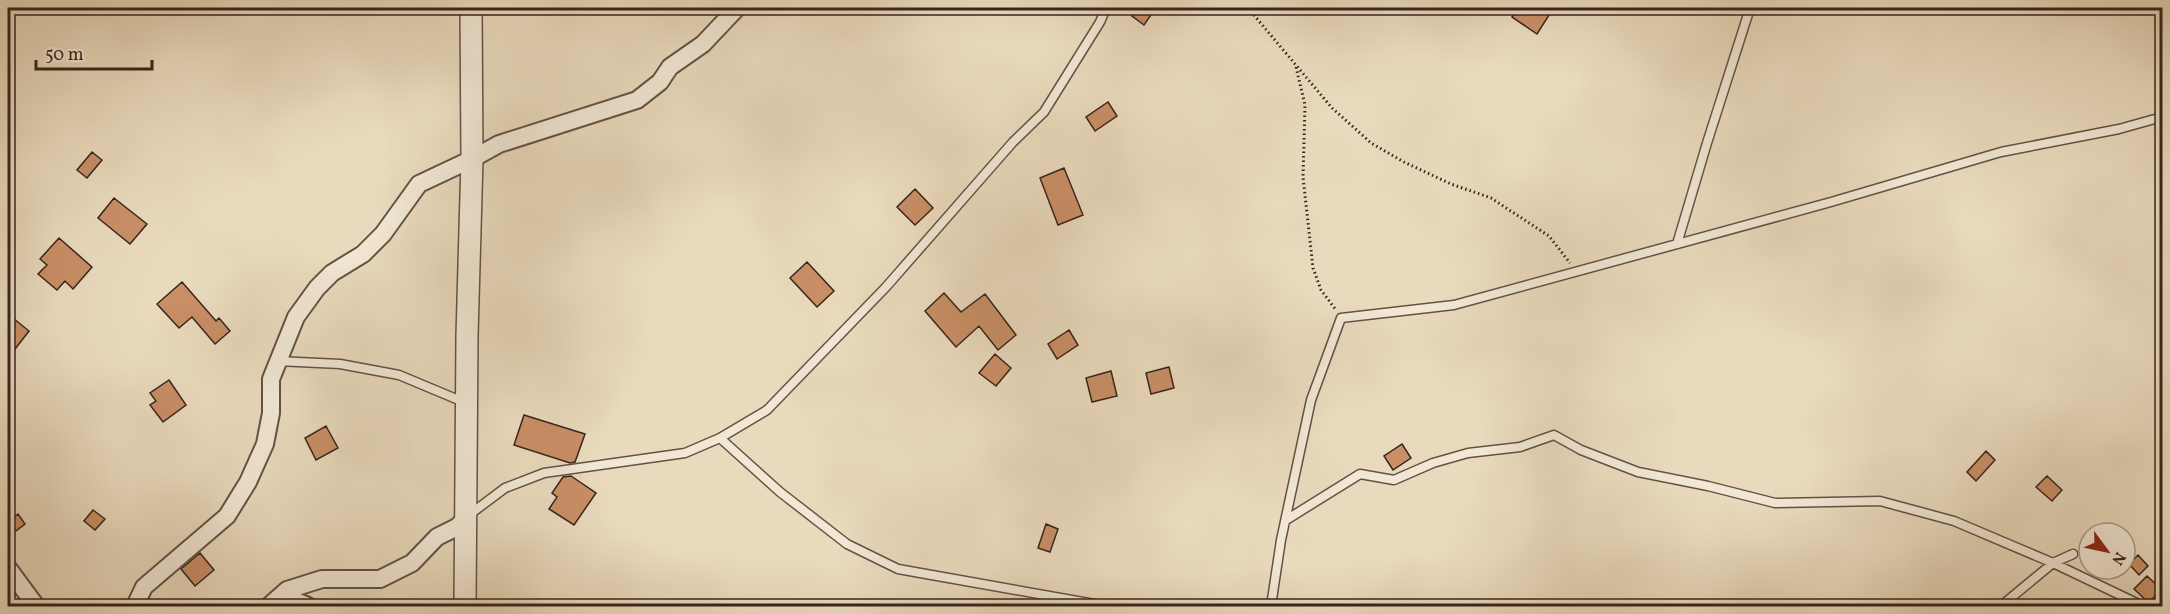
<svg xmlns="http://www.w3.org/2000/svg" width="2170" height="614" font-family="Vollkorn,serif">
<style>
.building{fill:#c98f66;stroke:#37241d;stroke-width:1.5}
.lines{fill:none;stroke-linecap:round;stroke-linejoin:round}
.service-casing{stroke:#645245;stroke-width:11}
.minor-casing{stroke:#645245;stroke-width:20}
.tertiary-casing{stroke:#645245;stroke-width:24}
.path{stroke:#37241d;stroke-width:3;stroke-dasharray:1.5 3;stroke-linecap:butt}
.service{stroke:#f1e7d4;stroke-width:8}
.minor{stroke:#f1e7d4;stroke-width:16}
.tertiary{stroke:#f1e7d4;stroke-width:21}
</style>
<rect width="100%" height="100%" fill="#e9dabd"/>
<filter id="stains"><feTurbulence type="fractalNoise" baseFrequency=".00333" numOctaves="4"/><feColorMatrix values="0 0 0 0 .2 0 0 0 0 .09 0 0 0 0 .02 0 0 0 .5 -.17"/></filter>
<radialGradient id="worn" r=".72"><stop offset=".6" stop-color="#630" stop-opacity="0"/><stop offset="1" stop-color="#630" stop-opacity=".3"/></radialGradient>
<!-- building -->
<path class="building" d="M1138,8H1147L1153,12L1144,25L1132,16Z
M1518,8H1545L1551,12L1537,34L1512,17Z
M1108,102L1117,116L1095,131L1086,117Z
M92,152L102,160L87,178L77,170Z
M1064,168L1083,215L1058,225L1040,178Z
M915,189L933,208L915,225L897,207Z
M114,198L147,224L130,244L98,218Z
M59,238L92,267L73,289L65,281L57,290L38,274L47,265L40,259Z
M807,262L834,291L817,307L790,278Z
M182,282L216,321L219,318L230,331L215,344L192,317L179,328L157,304Z
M944,293L961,312L985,294L1016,335L998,350L979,326L956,347L925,311Z
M8,314L29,331L8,358Z
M1069,330L1078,345L1057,359L1048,344Z
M995,354L1011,368L996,386L979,373Z
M1169,367L1174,388L1151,394L1146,373Z
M1111,371L1117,396L1092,402L1086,378Z
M169,380L186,405L163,422L150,405L156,401L150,393Z
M524,415L585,434L575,462L570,463L514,445Z
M326,426L338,448L316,460L305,438Z
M1402,444L1411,458L1393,470L1384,456Z
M1986,451L1995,460L1976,481L1967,472Z
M571,476L596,493L574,525L549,509L557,497L552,493L563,477Z
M2047,476L2062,490L2052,501L2036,487Z
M93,510L105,519L95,530L84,521Z
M18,514L25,524L13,533L8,522Z
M1046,524L1058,529L1050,552L1038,548Z
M200,553L214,570L195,586L181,569Z
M2138,555L2148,566L2139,575L2129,564Z
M2147,576L2161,589L2149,603L2134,589Z"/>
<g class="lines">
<!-- service casing -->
<g class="service-casing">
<path id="service" d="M1677,244L1707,143L1750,8
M277,361L340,364L399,375L466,403
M720,438L780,492L847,544L898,569L1106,606
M469,515L505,488L544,473L685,453L720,438L767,410L886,287L1013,142L1044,112L1100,22L1106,8
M1286,520L1360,474L1394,480L1433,463L1468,453L1520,447L1554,435L1581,450L1638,472L1708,486L1775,503L1880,501L1954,521L2053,563L2143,606
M1271,606L1281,540L1311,400L1341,318L1454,305L1831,202L2001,152L2119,129L2162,117
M2001,606L2053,563L2073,554"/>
</g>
<!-- minor casing -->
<g class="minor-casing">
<path id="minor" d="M8,568L36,606
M282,595L308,606
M135,606L144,587L227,516L248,482L265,444L271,413V379L296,317L317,288L332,273L363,254L383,234L419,184L472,159L499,144L637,100L660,82L670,67L703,44L737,8
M269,606L287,590L322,579H380L412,563L437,537L457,527L466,518"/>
</g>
<!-- tertiary casing -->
<g class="tertiary-casing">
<path id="tertiary" d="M465,606L467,336L472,159L471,8"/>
</g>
<!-- path -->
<path class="path" d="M1248,8L1332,108L1371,143L1404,162L1451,184L1491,198L1549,236L1570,263
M1296,67L1305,105L1303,177L1313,268L1321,290L1336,310"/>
<!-- service -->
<use href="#service" class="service"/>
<!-- minor -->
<use href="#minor" class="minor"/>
<!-- tertiary -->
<use href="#tertiary" class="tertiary"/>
</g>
<!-- margin -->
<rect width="2170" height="614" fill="none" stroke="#e9dabd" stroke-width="30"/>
<rect x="9" y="9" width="2152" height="596" fill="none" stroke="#37241d" stroke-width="3"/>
<rect x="15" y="15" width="2140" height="584" fill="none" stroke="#37241d" stroke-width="1.5"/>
<!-- north arrow -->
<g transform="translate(2107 551) rotate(123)"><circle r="28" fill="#f1e7d4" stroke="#a7998b" stroke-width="1.5"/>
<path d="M0-4.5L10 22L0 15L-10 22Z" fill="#8f2418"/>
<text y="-9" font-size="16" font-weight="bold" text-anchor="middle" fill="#37241d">N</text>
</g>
<!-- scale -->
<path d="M36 60v9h116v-9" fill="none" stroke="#37241d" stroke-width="3"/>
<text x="45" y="60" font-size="18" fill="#37241d" stroke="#f1e7d4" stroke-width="4.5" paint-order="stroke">50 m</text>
<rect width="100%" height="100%" filter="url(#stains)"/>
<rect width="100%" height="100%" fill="url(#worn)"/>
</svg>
